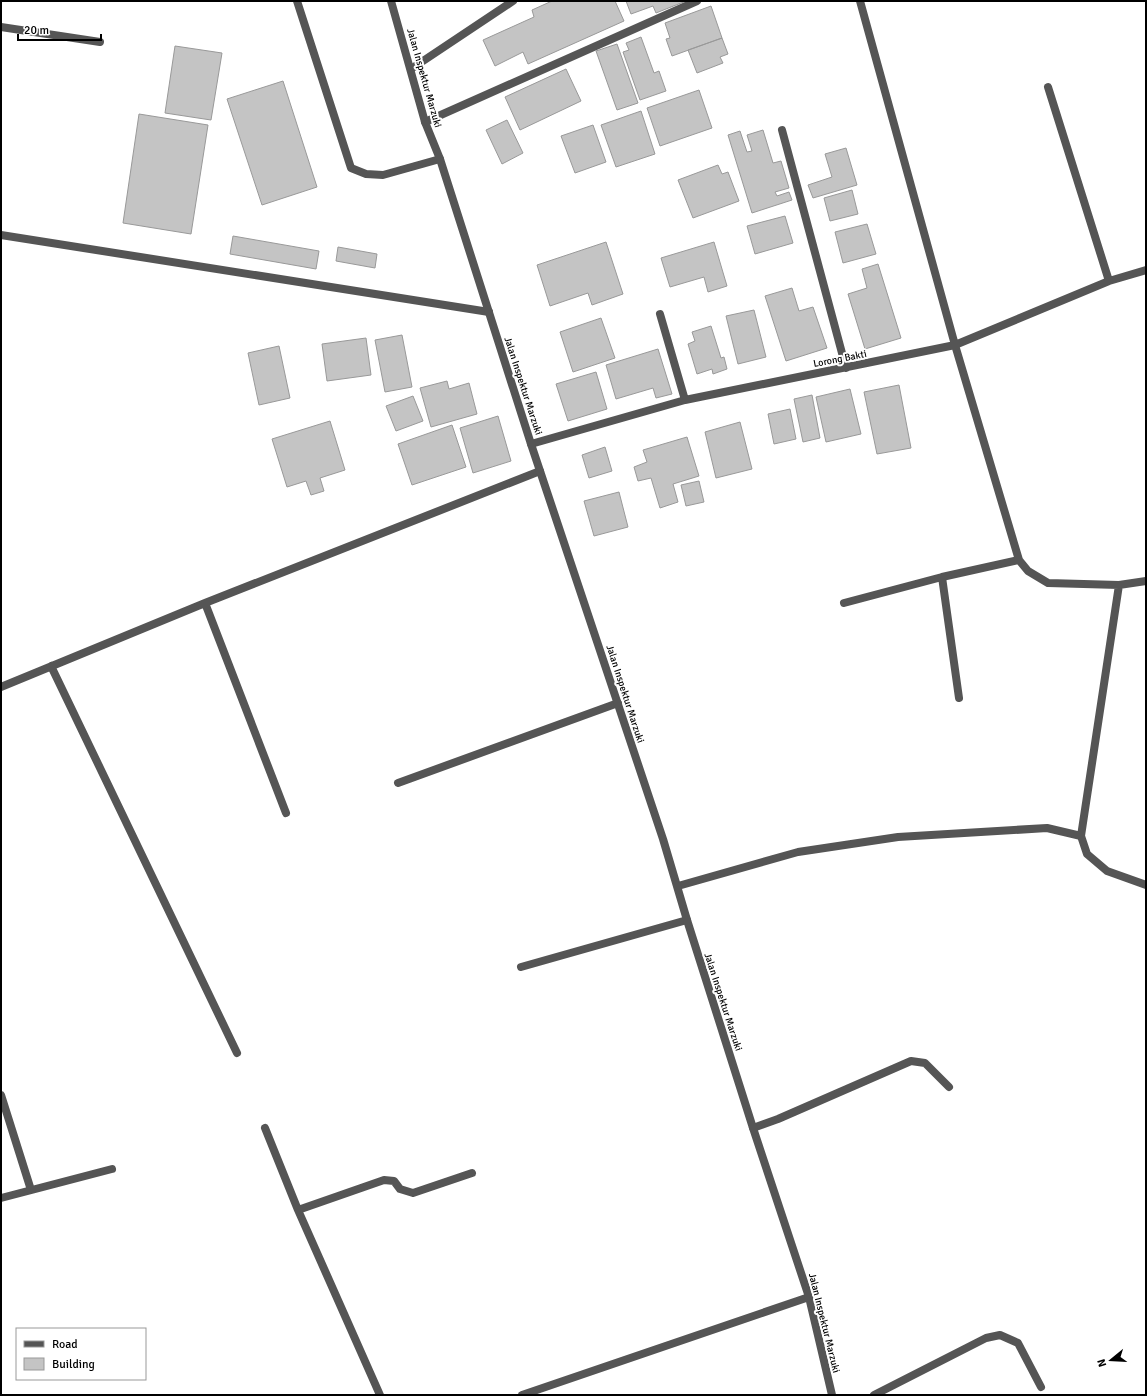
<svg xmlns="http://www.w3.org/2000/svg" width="1147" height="1396" font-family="Signika,sans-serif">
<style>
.building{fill:#c4c4c4;stroke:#999}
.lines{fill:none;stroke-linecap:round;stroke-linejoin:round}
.service{stroke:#555;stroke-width:8}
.minor{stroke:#555;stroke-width:8}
.tertiary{stroke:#555;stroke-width:8}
.labels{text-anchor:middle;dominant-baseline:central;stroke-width:4;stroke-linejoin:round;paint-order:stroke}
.street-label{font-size:10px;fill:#000;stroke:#fff}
</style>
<rect width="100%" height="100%" fill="#fff"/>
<!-- building -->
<path class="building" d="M552,1H615L624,21L528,64L523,52L495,66L483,40L534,17L532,10Z
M626,1H686L656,13L653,6L631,14Z
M711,6L722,38L672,56L666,39L670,38L665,23Z
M641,37L654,73L659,71L666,91L640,100L623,52L629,50L626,43Z
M722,38L728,54L720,57L723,63L697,73L688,50Z
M617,44L638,103L617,110L596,51Z
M175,46L222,53L211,120L165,113Z
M566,69L581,101L520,130L505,97Z
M283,81L317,187L262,205L227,99Z
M699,90L712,128L660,146L647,108Z
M641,111L655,154L616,167L601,125Z
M139,114L208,125L191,234L123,223Z
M507,120L523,153L502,164L486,130Z
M593,125L606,162L575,173L561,136Z
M763,130L773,163L781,161L789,188L775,192L777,196L789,192L792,200L752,213L728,135L740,131L747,152L752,151L747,135Z
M846,148L857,185L813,198L808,185L832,177L825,154Z
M718,165L722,174L728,172L739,201L693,218L678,180Z
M852,190L858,214L830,221L824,198Z
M785,216L793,243L755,254L747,226Z
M867,224L876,254L843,263L835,232Z
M233,236L319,251L316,269L230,254Z
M606,242L623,294L592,305L588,293L550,306L537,265Z
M714,242L727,286L708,292L704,277L670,287L661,258Z
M338,247L377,254L375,268L336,261Z
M878,264L901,338L865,349L848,294L867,288L862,269Z
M792,288L799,311L813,307L827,348L786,361L765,296Z
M754,310L766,357L738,364L726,316Z
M601,318L615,358L573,372L560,332Z
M711,326L721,358L724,357L727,369L713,374L712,369L697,374L688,344L695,341L692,332Z
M402,335L412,387L385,392L375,340Z
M366,338L371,375L327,381L322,344Z
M279,346L290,398L259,405L248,353Z
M658,349L672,394L656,398L653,388L616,399L606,365Z
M596,372L607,409L568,421L556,384Z
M447,381L449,389L469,383L477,414L431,427L420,388Z
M899,385L911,448L877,454L864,392Z
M850,389L861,434L826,442L816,397Z
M812,395L820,438L803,442L794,399Z
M413,396L423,421L396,431L386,406Z
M790,409L796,439L774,444L768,414Z
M498,416L511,461L473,473L460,428Z
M330,421L345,470L320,478L324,491L311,495L306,481L287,487L272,439Z
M740,422L752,469L716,478L705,432Z
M452,425L466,467L412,485L398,444Z
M687,437L699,476L673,484L678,502L660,508L651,478L638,481L634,467L647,462L643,450Z
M605,447L612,471L589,478L582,455Z
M699,481L704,502L686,506L681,485Z
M619,492L628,527L594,536L584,501Z"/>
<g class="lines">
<!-- service -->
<path class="service" d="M297,1L351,168L366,174L383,175L440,159
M521,967L687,920"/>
<!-- minor -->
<path class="minor" d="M860,1L955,345L1019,560L1028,571L1048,583L1119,585L1146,581
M1,27L100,42
M411,69L513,1
M1048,87L1109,281
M425,122L697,1
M782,130L846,368
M1,235L489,312
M660,314L685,400
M531,444L685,400L955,345L1109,281L1146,270
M942,577L959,698
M205,603L286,813
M844,603L942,577L1019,560
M51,666L237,1053
M1,687L205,603L540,471
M398,783L618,703
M1081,836L1119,585
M678,886L798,852L898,837L1047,828L1081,836L1087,854L1107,871L1146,885
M1,1095L31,1190
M265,1128L298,1210L380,1395
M753,1128L778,1119L911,1061L925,1063L949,1087
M1,1198L112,1169
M298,1210L384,1180L394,1181L400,1189L413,1193L472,1173
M522,1395L809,1297
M874,1395L986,1338L1000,1335L1018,1343L1041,1387"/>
<!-- tertiary -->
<path class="tertiary" d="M391,1L425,122L440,159L531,444L663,839L687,920L753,1128L809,1297L832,1395"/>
</g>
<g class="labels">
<!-- street labels -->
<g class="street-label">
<text transform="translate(424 78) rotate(74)">Jalan Inspektur Marzuki</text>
<text transform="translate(840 359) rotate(-11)">Lorong Bakti</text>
<text transform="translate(523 386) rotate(72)">Jalan Inspektur Marzuki</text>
<text transform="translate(625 694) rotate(72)">Jalan Inspektur Marzuki</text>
<text transform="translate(723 1002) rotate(72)">Jalan Inspektur Marzuki</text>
<text transform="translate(824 1323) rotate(76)">Jalan Inspektur Marzuki</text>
</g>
</g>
<!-- border -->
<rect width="1147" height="1396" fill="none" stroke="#000000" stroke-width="4"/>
<!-- legend -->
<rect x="16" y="1328" width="130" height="52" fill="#ffffff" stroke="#999999"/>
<rect x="24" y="1341" width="20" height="6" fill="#555555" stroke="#999999"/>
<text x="52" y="1348" font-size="12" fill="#000000">Road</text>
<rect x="24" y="1358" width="20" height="12" fill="#c4c4c4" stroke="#999999"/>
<text x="52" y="1368" font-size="12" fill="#000000">Building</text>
<!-- north arrow -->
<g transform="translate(1111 1360) rotate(252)" stroke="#ffffff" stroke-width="3" paint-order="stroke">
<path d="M0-3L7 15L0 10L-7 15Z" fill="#000000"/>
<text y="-6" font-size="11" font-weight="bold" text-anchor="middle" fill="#000000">N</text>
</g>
<!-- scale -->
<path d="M18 34v6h83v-6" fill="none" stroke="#000000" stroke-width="2"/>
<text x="24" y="34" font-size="12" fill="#000000" stroke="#ffffff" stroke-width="3" paint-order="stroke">20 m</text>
</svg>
